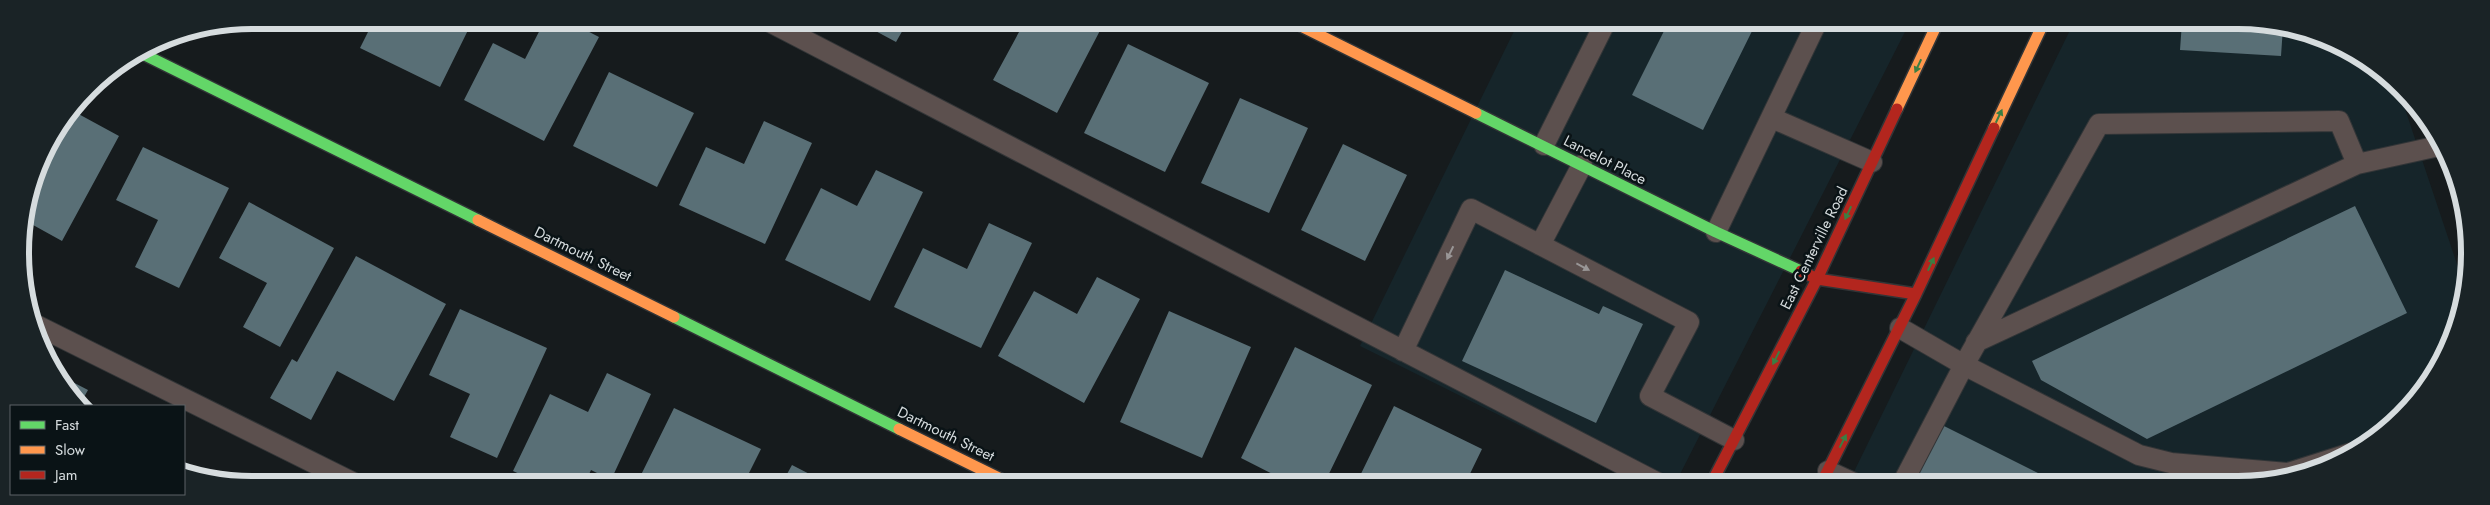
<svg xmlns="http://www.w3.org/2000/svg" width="2490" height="505" font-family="Jost,sans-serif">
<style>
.built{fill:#16252a}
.building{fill:#596f76}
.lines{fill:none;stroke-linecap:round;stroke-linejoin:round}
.lane-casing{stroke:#323537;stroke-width:22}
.fast-casing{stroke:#323537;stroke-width:14}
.slow-casing{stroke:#323537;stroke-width:14}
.jam-casing{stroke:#323537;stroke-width:14}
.lane{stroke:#5c504e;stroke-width:20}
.fast{stroke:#63d668;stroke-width:11}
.slow{stroke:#ff974d;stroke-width:11}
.jam{stroke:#b3261e;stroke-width:11}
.oneway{fill:#3b7e43}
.oneway2{fill:#999696}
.labels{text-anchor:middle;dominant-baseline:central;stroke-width:5;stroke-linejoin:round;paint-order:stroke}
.street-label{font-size:15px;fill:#d6dcde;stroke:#0a1316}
.rim{fill:none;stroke:#d6dcde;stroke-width:6}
</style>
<rect width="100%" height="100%" fill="#161b1d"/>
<!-- built -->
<path class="built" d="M1519,21L1910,22L1675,484H1638L1360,346Z
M2074,22H2268L2353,51L2399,91L2466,291L2446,355L2402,417L2340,461L2253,484H1848Z"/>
<!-- building -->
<path class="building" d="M306,20H337L332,31Z
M374,20H473L440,87L360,48Z
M545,20H566L599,37L544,141L464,100L493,43L525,59Z
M857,21H908L896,42Z
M935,21H950L947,27Z
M1025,21H1105L1057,113L993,80Z
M1669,21H1757L1703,130L1632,95Z
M2182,22H2268L2283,27L2281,56L2180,50Z
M1128,44L1209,83L1165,172L1084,133Z
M609,72L694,113L657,187L573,146Z
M1240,98L1308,128L1269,213L1201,183Z
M73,111L119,136L62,241L24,220L28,205L37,189L32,187L38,163Z
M764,121L812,143L765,244L679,205L706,147L744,164Z
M1343,144L1407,175L1365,261L1301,230Z
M143,147L229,188L179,288L135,267L158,220L116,200Z
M876,170L923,192L870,301L785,260L821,188L857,206Z
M249,202L334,248L280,347L243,327L267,283L219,258Z
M2355,206L2407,313L2147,439L2041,380L2032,361Z
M989,223L1032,243L981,348L894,307L923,248L967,269Z
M356,256L446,304L394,401L337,371L311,420L270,398L292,359L297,362Z
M1505,270L1599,314L1603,306L1643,324L1596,423L1462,361Z
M1097,277L1140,299L1084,403L998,356L1034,291L1077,314Z
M460,309L547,348L497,458L450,437L470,394L429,375Z
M1169,311L1251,347L1202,458L1120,422Z
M1295,347L1372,385L1324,484H1292L1241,458Z
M607,373L651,394L611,480L591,470L585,483H539L513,471L550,394L588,412Z
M61,376L88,390L79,406H78Z
M1394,406L1482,449L1465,484H1356Z
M674,408L761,449L744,483H637Z
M1940,424L2046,477L2042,484H1925L1912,478Z
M792,465L827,483H782Z
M1569,473L1591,484H1563Z"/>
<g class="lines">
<!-- lane casing -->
<g class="lane-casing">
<path id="lane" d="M768,21L1660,484
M1772,118L1872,162
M1544,145L1606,21
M1716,232L1817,22
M1540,245L1582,165
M32,323L354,483
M1900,328L1964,365L2139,455L2171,463L2288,473
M1976,342L2357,164
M1403,351L1471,209L1689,322L1650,396L1734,440
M1828,471L1856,484
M2288,475V473L2351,453
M1902,484L1964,365L2099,124L2339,121L2357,164L2439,146"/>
</g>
<!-- fast casing -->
<g class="fast-casing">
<path id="fast" d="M141,53L478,220
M1476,113L1716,232L1801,271
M674,317L899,429"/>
</g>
<!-- slow casing -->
<g class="slow-casing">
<path id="slow" d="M1291,21L1476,113
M1897,109L1938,22
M1994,128L2044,22
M478,220L674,317
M899,429L1011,484"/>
</g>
<!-- jam casing -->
<g class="jam-casing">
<path id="jam" d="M1801,271L1817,279L1916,294
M1711,484L1817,279L1897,109
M1821,484L1916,294L1994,128"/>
</g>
<!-- lane -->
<use href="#lane" class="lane"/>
<!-- fast -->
<use href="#fast" class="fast"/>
<!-- slow -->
<use href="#slow" class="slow"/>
<!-- jam -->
<use href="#jam" class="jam"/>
</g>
<!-- one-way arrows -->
<defs><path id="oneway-solid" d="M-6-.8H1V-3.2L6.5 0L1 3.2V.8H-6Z" transform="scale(1.25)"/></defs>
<g class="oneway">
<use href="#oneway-solid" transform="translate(1918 66) rotate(115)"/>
<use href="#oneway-solid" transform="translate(1999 116) rotate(-65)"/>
<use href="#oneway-solid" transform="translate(1848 213) rotate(115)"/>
<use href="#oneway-solid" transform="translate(1931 264) rotate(-65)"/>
<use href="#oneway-solid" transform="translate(1776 358) rotate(117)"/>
<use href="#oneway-solid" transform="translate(1843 441) rotate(-63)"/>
</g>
<g class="oneway2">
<use href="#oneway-solid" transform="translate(1450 253) rotate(116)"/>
<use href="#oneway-solid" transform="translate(1583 267) rotate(28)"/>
</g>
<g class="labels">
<!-- street labels -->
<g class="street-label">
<text transform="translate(1605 160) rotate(27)">Lancelot Place</text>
<text transform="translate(1814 248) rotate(-64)">East Centerville Road</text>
<text transform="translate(583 254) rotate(26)">Dartmouth Street</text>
<text transform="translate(946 434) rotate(26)">Dartmouth Street</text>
</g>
</g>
<!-- crop -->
<path d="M0 0H2490V505H0ZM252 29H2238A223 223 0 0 1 2461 252V253A223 223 0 0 1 2238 476H252A223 223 0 0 1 29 253V252A223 223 0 0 1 252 29Z" fill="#1a2326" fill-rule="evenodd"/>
<path class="rim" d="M252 29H2238A223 223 0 0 1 2461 252V253A223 223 0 0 1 2238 476H252A223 223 0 0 1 29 253V252A223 223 0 0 1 252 29Z"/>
<!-- legend -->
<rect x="10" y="405" width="175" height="90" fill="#0a1316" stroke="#5c6366"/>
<rect x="20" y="421" width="25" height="8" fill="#63d668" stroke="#5c6366"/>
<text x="55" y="430" font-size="15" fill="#d6dcde">Fast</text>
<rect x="20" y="446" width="25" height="8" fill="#ff974d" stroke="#5c6366"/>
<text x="55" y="455" font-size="15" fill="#d6dcde">Slow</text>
<rect x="20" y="471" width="25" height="8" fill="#b3261e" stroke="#5c6366"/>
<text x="55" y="480" font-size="15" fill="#d6dcde">Jam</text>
</svg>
